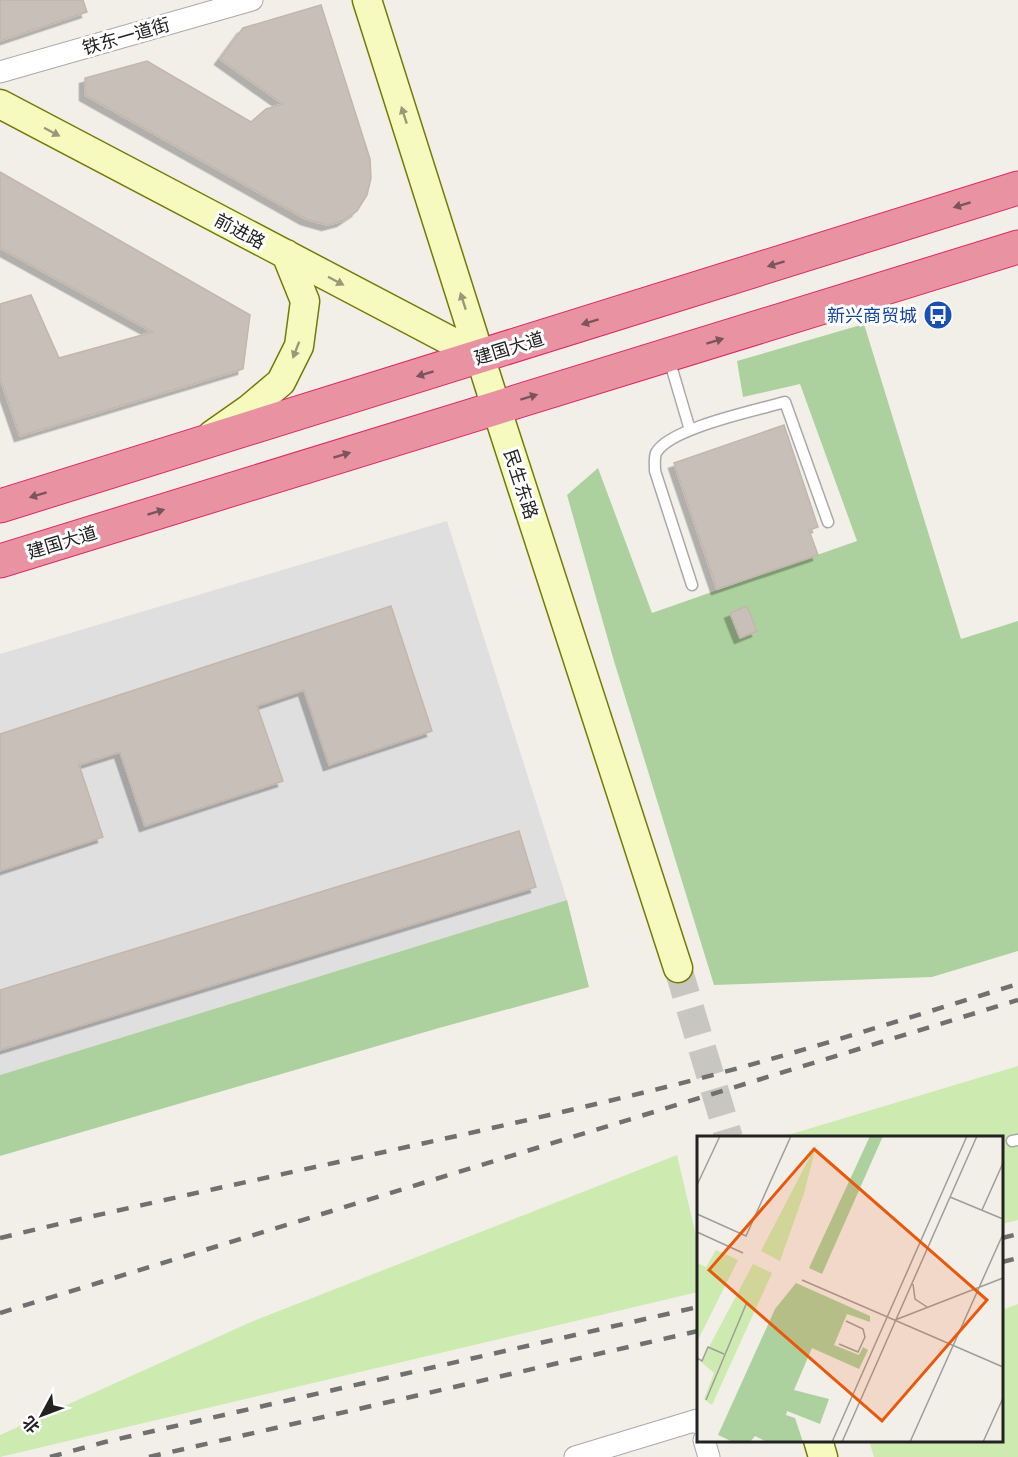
<svg xmlns="http://www.w3.org/2000/svg" width="1018" height="1457" font-family="'Public Sans','Noto Sans SC',sans-serif">
<style>
.residential{fill:#e0dfdf}
.grass{fill:#cdebb0}
.forest{fill:#add19e}
.building{fill:#c7bfb8;stroke:#c4b6ab;stroke-width:1.5;filter:url(#shadow)}
.lines{fill:none;stroke-linecap:round;stroke-linejoin:round}
.secondary-tunnel{stroke:#c8c6c1;stroke-width:28;stroke-dasharray:28 14;stroke-linecap:butt}
.lane-casing{stroke:#a9a9a9;stroke-width:13}
.street-casing{stroke:#a9a9a9;stroke-width:23}
.secondary-casing{stroke:#707d05;stroke-width:31}
.highway-casing{stroke:#dc2a67;stroke-width:35}
.lane{stroke:#fff;stroke-width:10}
.street{stroke:#fff;stroke-width:21}
.secondary{stroke:#f7fabf;stroke-width:28}
.highway{stroke:#e892a2;stroke-width:33}
.rail{stroke:#707070;stroke-width:4.5;stroke-dasharray:12 12;stroke-linecap:butt}
.oneway{fill:#979978}
.oneway2{fill:#7b545c}
.labels{text-anchor:middle;dominant-baseline:central;stroke-width:6;stroke-linejoin:round;paint-order:stroke}
.street-label{font-size:18px;fill:#222;stroke:#fff}
.transit-label{font-size:18px;fill:#164399;stroke:#fff;text-anchor:end}
.inset-road{fill:none;stroke:#9f9d99;stroke-width:1.5}
.view{fill:#e8590c;fill-opacity:0.15;stroke:#e8590c;stroke-width:3}
.inset-edge{fill:none;stroke:#222;stroke-width:3}
</style>
<defs>
<filter id="shadow"><feDropShadow dx="-5.5" dy="5.5" stdDeviation="0" flood-color="#0004"/></filter>
</defs>
<rect width="100%" height="100%" fill="#f2efe9"/>
<!-- residential -->
<path class="residential" d="M447,521L567,900L0,1075V654Z"/>
<!-- grass -->
<path class="grass" d="M1018,1066V1220L1002,1224V1138H778Z
M677,1155L698,1244V1292L0,1457V1435L251,1322Z
M1018,1304V1457H874L869,1441L1002,1440V1310Z"/>
<!-- forest -->
<path class="forest" d="M864,324L961,639L1018,621V951L932,977L714,985L614,661L567,495L598,468L652,613L857,541L800,384L743,397L737,361Z
M567,900L589,987L439,1028L0,1156V1075Z"/>
<!-- building -->
<path class="building" d="M0,0H83L87,12L0,41Z
M321,5L370,159L371,178L367,195L357,211L342,221L327,225L306,219L85,95V78L147,61L251,122L266,109L283,104L220,59L243,28Z
M0,172L250,315L243,369L20,436L0,378V304L31,295L59,358L153,332L0,248Z
M784,425L818,527L809,530L818,555L717,589L674,463Z
M391,606L432,731L329,765L304,690L257,706L283,781L145,826L120,752L79,765L103,837L0,871V734Z
M747,606L757,631L740,638L730,613Z
M519,831L536,887L0,1050V990Z"/>
<g class="lines">
<!-- secondary-tunnel -->
<path class="secondary-tunnel" d="M678,968L729,1138"/>
<!-- lane casing -->
<g class="lane-casing">
<path id="lane" d="M669,359L690,430
M692,585L655,471C655,466 654,458 656,453C669,428 758,410 785,402L828,522
M1012,1141L1018,1140"/>
</g>
<!-- street casing -->
<g class="street-casing">
<path id="street" d="M0,72L252,0
M704,1440L709,1457
M575,1457L697,1420L698,1423"/>
</g>
<!-- secondary casing -->
<g class="secondary-casing">
<path id="secondary" d="M367,0L496,407L678,968
M0,104L481,357
M212,435L249,409L281,382L299,346L305,301L286,254
M818,1440L823,1457"/>
</g>
<!-- highway casing -->
<g class="highway-casing">
<path id="highway" d="M0,506L1018,188
M0,561L1018,247"/>
</g>
<!-- lane -->
<use href="#lane" class="lane"/>
<!-- street -->
<use href="#street" class="street"/>
<!-- secondary -->
<use href="#secondary" class="secondary"/>
<!-- highway -->
<use href="#highway" class="highway"/>
<!-- rail -->
<path class="rail" d="M0,1238C224,1184 450,1141 674,1085C790,1056 904,1019 1018,984
M1002,1238L1018,1234
M1002,1262L1018,1258
M0,1313L1018,1000
M50,1457L105,1442L698,1307
M149,1457L698,1331"/>
</g>
<!-- one-way arrows -->
<defs><path id="oneway-solid" d="M-6-.8H1V-3.2L6.5 0L1 3.2V.8H-6Z" transform="scale(1.5)"/></defs>
<g class="oneway">
<use href="#oneway-solid" transform="translate(404 115) rotate(-108)"/>
<use href="#oneway-solid" transform="translate(52 132) rotate(28)"/>
<use href="#oneway-solid" transform="translate(336 281) rotate(28)"/>
<use href="#oneway-solid" transform="translate(463 301) rotate(-108)"/>
<use href="#oneway-solid" transform="translate(296 350) rotate(111)"/>
</g>
<g class="oneway2">
<use href="#oneway-solid" transform="translate(962 205) rotate(163)"/>
<use href="#oneway-solid" transform="translate(776 264) rotate(163)"/>
<use href="#oneway-solid" transform="translate(590 322) rotate(163)"/>
<use href="#oneway-solid" transform="translate(715 341) rotate(-17)"/>
<use href="#oneway-solid" transform="translate(425 374) rotate(163)"/>
<use href="#oneway-solid" transform="translate(529 397) rotate(-17)"/>
<use href="#oneway-solid" transform="translate(342 455) rotate(-17)"/>
<use href="#oneway-solid" transform="translate(38 495) rotate(163)"/>
<use href="#oneway-solid" transform="translate(156 512) rotate(-17)"/>
</g>
<!-- icons -->
<defs>
<g id="bus-disc" transform="scale(1.5)"><circle r="9.5" fill="#1a4fb4" stroke="#fff"/><path d="M-5-6H5V4H4V6H2V4H-2V6H-4V4H-5ZM-3.5-4V0h7V-4ZM-3.5 1.2v1.5H-2V1.2ZM2 1.2v1.5H3.5V1.2Z" fill="#fff"/></g>
</defs>
<g fill-rule="evenodd">
<use href="#bus-disc" x="938" y="315"/>
</g>
<g class="labels">
<!-- street labels -->
<g class="street-label">
<text transform="translate(126 36) rotate(-16)">铁东一道街</text>
<text transform="translate(240 231) rotate(28)">前进路</text>
<text transform="translate(509 348) rotate(-17)">建国大道</text>
<text transform="translate(521 484) rotate(72)">民生东路</text>
<text transform="translate(62 542) rotate(-17)">建国大道</text>
</g>
<!-- transit labels -->
<g class="transit-label">
<text x="917" y="315">新兴商贸城</text>
</g>
</g>
<!-- overview -->
<g transform="translate(697 1136)">
<rect width="306" height="306" fill="#f2efe9"/>
<path d="M120,7L107,57L83,125L64,115ZM19,114L41,124L0,206V127L9,131ZM56,128L75,137L15,269L7,263L17,237L4,226Z" fill="#cdebb0"/>
<path d="M173,0H186L125,138L112,132ZM99,147L173,180V186L150,178L137,209L162,219L166,211L171,214L162,233L115,212L97,254L132,263L123,288L90,275L89,279L98,282L106,306H70L58,300L53,306H36L21,299L78,173Z" fill="#add19e"/>
<path class="inset-road" d="M0,49L23,0M253,61L306,83M285,74L306,27M0,78L49,100L94,0M0,96L46,117M105,144L306,231M216,148L218,163L230,171M198,184L306,142M142,208L161,216L168,201L166,193L149,185M0,222L5,225L11,211L27,218M9,264L50,166M135,306L270,0M145,306L280,0M213,306L306,98M286,306L306,262"/>
<path class="view" d="M117,13L290,164L185,285L12,134Z"/>
<rect width="306" height="306" class="inset-edge"/>
</g>
<!-- north arrow -->
<g transform="translate(42 1415) rotate(229)" stroke="#ffffff" stroke-width="4.5" paint-order="stroke">
<path d="M0-4.5L10 22L0 15L-10 22Z" fill="#222222"/>
<text y="-9" font-size="16" font-weight="bold" text-anchor="middle" fill="#222222">北</text>
</g>
</svg>
